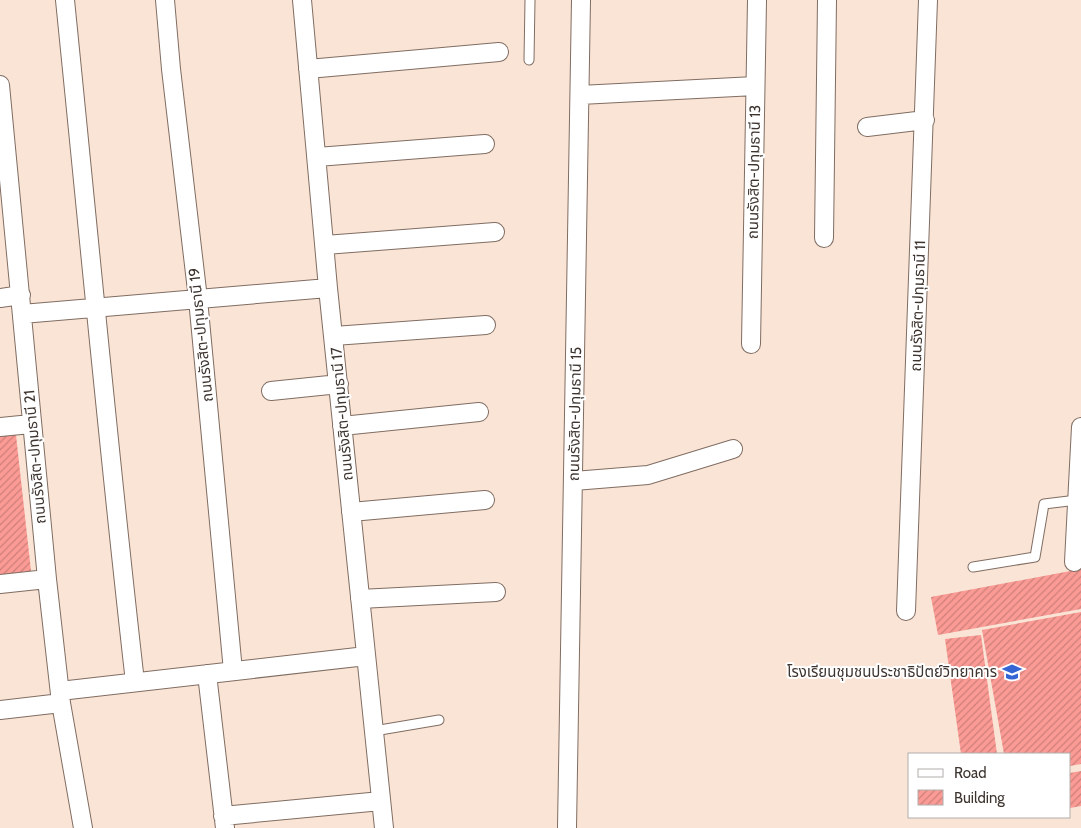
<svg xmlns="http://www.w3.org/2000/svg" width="1081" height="828" font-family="Cabin,'Noto Sans Thai',sans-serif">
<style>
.building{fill:url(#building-hatch)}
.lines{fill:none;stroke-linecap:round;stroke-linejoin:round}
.service-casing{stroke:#806d62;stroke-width:11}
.minor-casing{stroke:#806d62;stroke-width:20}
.service{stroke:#fff;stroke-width:9}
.minor{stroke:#fff;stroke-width:18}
.labels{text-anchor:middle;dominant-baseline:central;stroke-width:4;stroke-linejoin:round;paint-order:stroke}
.street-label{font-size:15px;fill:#3d342f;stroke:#fff}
.poi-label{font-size:15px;fill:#3d342f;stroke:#fff;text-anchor:end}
</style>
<defs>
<pattern id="building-hatch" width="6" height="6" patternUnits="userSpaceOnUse" patternTransform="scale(1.25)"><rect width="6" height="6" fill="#fc9b95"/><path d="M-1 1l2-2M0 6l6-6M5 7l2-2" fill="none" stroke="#cd7f7a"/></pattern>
</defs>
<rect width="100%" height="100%" fill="#f9e4d6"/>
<!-- building -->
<path class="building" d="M16,435L31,571L0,575V436Z
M1081,569V609L938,635L931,597Z
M1081,612V764L1070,766V754H1004L982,630Z
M981,635L997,754H961L945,639Z
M1081,771V806L1070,808V773Z"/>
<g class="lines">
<!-- service casing -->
<g class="service-casing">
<path id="service" d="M529,60L530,0
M973,567L1035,557L1044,504L1077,500
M374,731L439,720"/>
</g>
<!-- minor casing -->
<g class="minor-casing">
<path id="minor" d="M65,0C88,227 109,455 135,682
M165,0L171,69L198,299L233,671
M302,0L328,288L384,828
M308,69L499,52
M0,85L47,579L61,703L83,828
M580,95L755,86
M867,127L925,120
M317,157L485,144
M824,238L827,0
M325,245L495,232
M0,298L21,295
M22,314L328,288
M334,336L486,325
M751,344L757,0
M271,391L339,384
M342,426L479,412
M0,427L31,424
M574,481L648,475L733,449
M351,512L485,500
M1074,562L1081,427
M0,584L47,579
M360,599L496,592
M906,611L928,0
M207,674L225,828
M60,691L366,656
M0,710L61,703
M223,816L381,801
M567,828L581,0"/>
</g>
<!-- service -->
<use href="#service" class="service"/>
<!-- minor -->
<use href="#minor" class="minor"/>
</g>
<!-- icons -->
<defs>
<g id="school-bare" transform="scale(1.5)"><path d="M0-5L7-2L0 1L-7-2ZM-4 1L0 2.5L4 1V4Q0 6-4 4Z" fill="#3564d4" stroke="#fff" stroke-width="2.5" paint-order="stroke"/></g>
</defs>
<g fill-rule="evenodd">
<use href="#school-bare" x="1012" y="672"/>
</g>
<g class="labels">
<!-- street labels -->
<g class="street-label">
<text transform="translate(754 172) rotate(-89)">ถนนรังสิต-ปทุมธานี 13</text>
<text transform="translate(918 306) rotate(-88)">ถนนรังสิต-ปทุมธานี 11</text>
<text transform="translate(201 335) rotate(-96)">ถนนรังสิต-ปทุมธานี 19</text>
<text transform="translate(342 414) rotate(-95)">ถนนรังสิต-ปทุมธานี 17</text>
<text transform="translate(575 414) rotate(-89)">ถนนรังสิต-ปทุมธานี 15</text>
<text transform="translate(35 457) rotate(-95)">ถนนรังสิต-ปทุมธานี 21</text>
</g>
<!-- poi labels -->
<g class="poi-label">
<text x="997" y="672">โรงเรียนชุมชนประชาธิปัตย์วิทยาคาร</text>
</g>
</g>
<!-- legend -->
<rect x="908" y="753" width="162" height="65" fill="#ffffff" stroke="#b1aeac"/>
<rect x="918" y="769" width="25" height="8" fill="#ffffff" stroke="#b1aeac"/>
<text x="954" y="778" font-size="15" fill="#3d342f">Road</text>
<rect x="918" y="790" width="25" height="15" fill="url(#building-hatch)" stroke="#b1aeac"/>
<text x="954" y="803" font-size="15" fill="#3d342f">Building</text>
</svg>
